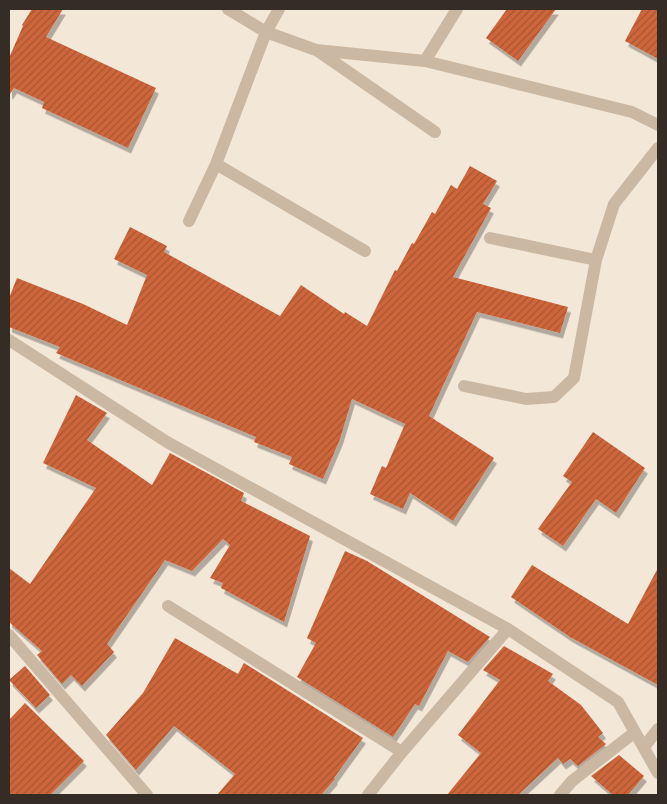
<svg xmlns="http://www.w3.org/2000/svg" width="667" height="804" font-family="Overpass,sans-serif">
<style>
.building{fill:url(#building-hatch);filter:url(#shadow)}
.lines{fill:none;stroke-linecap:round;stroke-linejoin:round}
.minor{stroke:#cbb8a3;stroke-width:12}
</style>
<defs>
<pattern id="building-hatch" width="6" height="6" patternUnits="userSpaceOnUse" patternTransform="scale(1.25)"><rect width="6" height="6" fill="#ce663b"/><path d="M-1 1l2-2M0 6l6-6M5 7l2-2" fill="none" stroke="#a85431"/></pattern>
<filter id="shadow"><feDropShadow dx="3" dy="5.5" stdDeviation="0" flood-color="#0004"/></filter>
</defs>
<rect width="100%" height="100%" fill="#f3e7d8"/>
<!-- building -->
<path class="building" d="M32,9H63L46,37L156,88L128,148L42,108L44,102L14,88L10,94L9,93V58L23,26L22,25Z
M507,9H556L518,61L486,38Z
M642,9H658V59L625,41Z
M470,166L497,181L483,204L491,208L453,277L568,307L560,333L477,312L429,416L494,458L453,521L410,493L403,509L370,494L382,466L386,468L405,424L352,399L340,439L323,479L289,464L292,457L254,442L256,437L56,353L60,347L9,327V298L17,278L83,304L127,325L147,275L114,259L130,227L167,246L164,252L280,316L301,285L344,314L345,312L367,326L395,270L397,271L412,243L414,244L432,212L435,214L451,185L457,189Z
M76,395L107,413L87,440L152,485L170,453L244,493L241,501L310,536L284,622L221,588L223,583L210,578L230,545L223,539L192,571L165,560L107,644L114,652L82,686L71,675L62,684L37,655L42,651L9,622V568L30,584L96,488L43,463Z
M593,432L645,468L616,513L596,499L563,546L538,529L572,482L563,476Z
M345,551L367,561L490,637L468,662L448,651L419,706L415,704L393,737L297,677L316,643L307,638Z
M532,565L628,624L658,568V685L570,637L511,597Z
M175,638L238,674L244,663L363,738L334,778L335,779L321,795H217L235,774L174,726L136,770L135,769L106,735L143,693Z
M504,646L553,674L548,681L581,705L603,733L598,737L606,744L578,766L570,759L563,764L558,758L518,795H447L481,753L458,735L500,680L483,670Z
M25,666L50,695L36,708L9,680Z
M25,703L84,761L50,795H9V720Z
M619,755L644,776L628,795H613L591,776Z"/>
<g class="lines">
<!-- minor -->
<path class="minor" d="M228,9L266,32L316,50L425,61L632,112L658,125
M318,51L435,132
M425,61L457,9
M216,164L365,251
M189,221L216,164L266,32L279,9
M490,238L596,260
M9,340L167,442L508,629L618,702L658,773
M464,386L526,399L554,397L574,378L596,260L614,204L658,148
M168,606L402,752
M9,635L147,795
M644,747L658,729
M368,795L402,752L508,629
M560,795L572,781L635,732"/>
</g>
<!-- border -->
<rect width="667" height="804" fill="none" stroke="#362c26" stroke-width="20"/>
</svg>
